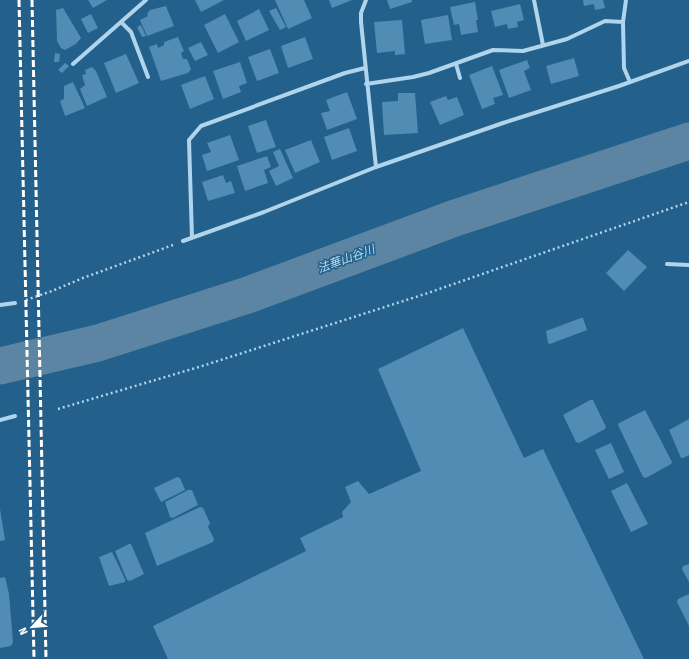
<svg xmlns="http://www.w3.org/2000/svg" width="689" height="659" font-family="'Fira Sans Condensed','Noto Sans JP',sans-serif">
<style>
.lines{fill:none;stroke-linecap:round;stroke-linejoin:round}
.river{stroke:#5b85a2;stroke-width:37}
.building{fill:#508cb4}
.path{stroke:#b0d4eb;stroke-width:2.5;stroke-dasharray:2 3;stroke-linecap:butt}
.street{stroke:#b0d4eb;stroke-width:4}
.rail{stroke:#fff;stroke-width:3;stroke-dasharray:7 3;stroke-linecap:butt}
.labels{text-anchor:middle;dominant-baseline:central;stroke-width:3;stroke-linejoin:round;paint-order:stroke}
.water-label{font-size:12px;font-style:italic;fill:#bcddf2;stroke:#23608b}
</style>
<rect width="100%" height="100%" fill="#23608b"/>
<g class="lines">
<!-- river -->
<path class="river" d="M0,366L98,343L248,295L455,218L689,141"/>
</g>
<!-- building -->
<path class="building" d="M88,0H107L93,8Z
M195,0H224L201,12Z
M275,0H304L312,18L288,29Z
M329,0H352L332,8Z
M387,0H412V2L390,9Z
M583,0H603L605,8L595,10L594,4L584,6Z
M475,2L478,20H476L478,32L461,35L459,24L454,25L450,7Z
M520,4L524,20L517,22L518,27L508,29L507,24L495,27L491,11Z
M166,6L174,26L147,36L140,20L148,16L147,14L150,10Z
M63,8L81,38L76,44L65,50L61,48L57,41L56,10Z
M276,8L286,27L280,30L269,11Z
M259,9L269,30L246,41L237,21Z
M91,14L98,28L88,33L81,19Z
M225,14L239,42L218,53L204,25Z
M448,15L452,40L425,44L421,20Z
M402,20L405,54L395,55V51L377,53L374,22Z
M141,25L146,36L142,37L137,27Z
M178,37L184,51L181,53L183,59H187L191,69L188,73L161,81L149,47L157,44L158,48L164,45V42Z
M305,37L313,59L288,68L281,46Z
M201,42L208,55L195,61L188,48Z
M270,49L279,73L257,81L248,57Z
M55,53L60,54L59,62H54Z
M126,54L139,83L116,93L104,63Z
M574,58L579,76L551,84L546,66Z
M527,60L530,68L524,71L531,90L509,98L499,70Z
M240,62L247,83L239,86L241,92L223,99L213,71Z
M65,63L69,66L62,73L58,70Z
M492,66L503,95L493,98L495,104L482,109L469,75Z
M92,67L96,71L107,97L87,106L80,89L85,85L82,75L86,74L85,70Z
M205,76L214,99L190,109L181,85Z
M73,82L85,108L65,116L60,101L64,99V86Z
M347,92L357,119L327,130L321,113L330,111L326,100Z
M398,93H415L418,133L384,135L382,102L398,101Z
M446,96L448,100L457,97L464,115L440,125L430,102Z
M266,120L276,147L257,153L248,126Z
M349,128L357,151L332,160L324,137Z
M230,135L239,160L207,171L202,155L211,152L207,143Z
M311,140L320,162L295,173L285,150Z
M280,149L293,178L276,186L269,171L279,166L273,152Z
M267,156L271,167L264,170L268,183L245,191L237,166Z
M223,175L226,183L231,181L235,193L208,201L202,182Z
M628,250L647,267L624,291L606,273Z
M581,318H583L587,330L550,344L548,343L546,331Z
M463,328L524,458L543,449L644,659H168L153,626L306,551L300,538L343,517L342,512L351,502L345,487L358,481L369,494L421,471L378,369Z
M590,400H593L606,427L605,429L579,443L576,442L563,415Z
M645,410L672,462L671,464L646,478L643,477L618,425L619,423Z
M689,419V455L683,458H681L669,430Z
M611,443L624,472L609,479L595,450Z
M177,477L180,478L185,490L161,502L154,488Z
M627,483L648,524L631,532L611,491Z
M188,490H192L198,505L173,518L170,517L165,502Z
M200,507L203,508L210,523L208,527L214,539L213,542L157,566L145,533Z
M0,509L5,540L0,541Z
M129,544H131L144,574L130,581L127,580L115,551Z
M112,552L125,579V582L109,586L99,557Z
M689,564V582L682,569L683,566Z
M5,577L9,594L13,642L11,646L0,648V578Z
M689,594V626L677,602L678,599Z"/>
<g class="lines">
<!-- path -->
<path class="path" d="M26,300L52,291L83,278L173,245
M58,409L199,367L425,294L689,202"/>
<!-- street -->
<path class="street" d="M366,0L361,13V22L376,167
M534,0L543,45
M626,0L623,22L624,68L630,82
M121,22L131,32L148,77
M73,64L146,0
M456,64L460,78
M366,84L413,77L429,73L493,50L523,51L567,39L605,21L623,22
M192,238L189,140L201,126L345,73L365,68
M183,241L264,212L376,167L503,123L619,86L689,61
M667,264L689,265
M0,305L15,303
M0,420L15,416"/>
<!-- rail -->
<path class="rail" d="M19,0L34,659
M32,0L46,659"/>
</g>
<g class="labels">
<!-- water labels -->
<g class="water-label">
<text transform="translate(346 259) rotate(-20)">法華山谷川</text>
</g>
</g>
<!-- north arrow -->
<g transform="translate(32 627) rotate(244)" stroke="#23608b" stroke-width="3" paint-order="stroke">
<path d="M0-3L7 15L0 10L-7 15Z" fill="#ffffff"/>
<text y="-6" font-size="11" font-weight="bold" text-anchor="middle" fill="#ffffff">N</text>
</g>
</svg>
